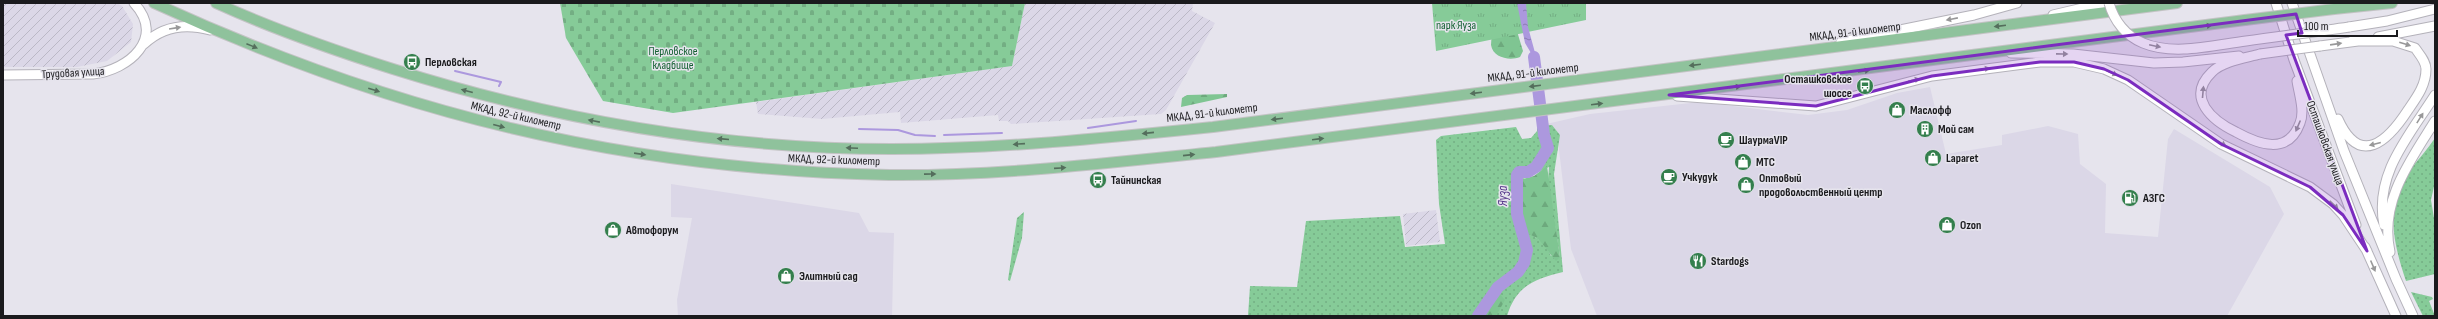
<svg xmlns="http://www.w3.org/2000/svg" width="2438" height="319" font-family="'Sofia Sans Condensed',sans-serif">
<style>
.built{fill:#dbd7e7}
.industrial{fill:url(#industrial-furrows)}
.grass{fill:url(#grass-dots);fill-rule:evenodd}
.forest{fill:url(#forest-firs)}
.cemetery{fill:url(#cemetery-stones)}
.park{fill:url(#park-tufts)}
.water{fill:url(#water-ripples)}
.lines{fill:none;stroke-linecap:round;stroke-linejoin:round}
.stream{stroke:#ac98de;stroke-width:2}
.river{stroke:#ac98de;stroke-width:12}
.secondary-casing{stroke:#b4b2ba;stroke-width:11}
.trunk-casing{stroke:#c3c3c4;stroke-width:12}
.secondary{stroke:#fff;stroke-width:9}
.trunk{stroke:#8fc29c;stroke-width:10}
.secondary-bridge-casing{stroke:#b4b2ba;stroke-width:11;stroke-linecap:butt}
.trunk-bridge-casing{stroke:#c3c3c4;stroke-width:12;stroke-linecap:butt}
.secondary-bridge{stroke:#fff;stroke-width:9}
.trunk-bridge{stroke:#8fc29c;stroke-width:10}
.oneway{fill:#989899}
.oneway2{fill:#546e5c}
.marked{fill:#7b2cbf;fill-opacity:0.2;stroke:#7b2cbf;stroke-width:3;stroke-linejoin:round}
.labels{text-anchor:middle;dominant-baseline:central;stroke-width:3;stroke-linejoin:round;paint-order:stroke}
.park-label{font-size:12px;fill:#146133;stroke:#e6e4ed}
.street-label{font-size:12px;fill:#1a1a1d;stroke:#e6e4ed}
.poi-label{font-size:12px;font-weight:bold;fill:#1a1a1d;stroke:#e6e4ed;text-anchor:start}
.water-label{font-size:13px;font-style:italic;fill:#56388a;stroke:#e6e4ed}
</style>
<defs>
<pattern id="industrial-furrows" width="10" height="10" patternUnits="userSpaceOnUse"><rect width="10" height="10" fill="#dbd7e7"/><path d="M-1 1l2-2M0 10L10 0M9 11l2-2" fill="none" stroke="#bbb8c6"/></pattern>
<pattern id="grass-dots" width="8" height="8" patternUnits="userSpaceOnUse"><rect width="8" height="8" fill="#86cb98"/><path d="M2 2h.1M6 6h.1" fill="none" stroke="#73ae83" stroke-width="1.8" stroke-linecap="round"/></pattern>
<pattern id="forest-firs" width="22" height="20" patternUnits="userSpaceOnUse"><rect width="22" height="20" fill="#7fc592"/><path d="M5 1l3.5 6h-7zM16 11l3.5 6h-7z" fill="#6da97d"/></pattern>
<pattern id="cemetery-stones" width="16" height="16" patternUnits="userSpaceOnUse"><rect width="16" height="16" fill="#86cb98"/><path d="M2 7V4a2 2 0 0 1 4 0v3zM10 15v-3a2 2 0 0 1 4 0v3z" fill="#73ae83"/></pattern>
<pattern id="park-tufts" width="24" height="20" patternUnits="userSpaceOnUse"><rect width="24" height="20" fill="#86cb98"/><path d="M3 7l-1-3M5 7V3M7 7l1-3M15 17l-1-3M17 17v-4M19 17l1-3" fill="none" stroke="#73ae83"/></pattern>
<pattern id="water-ripples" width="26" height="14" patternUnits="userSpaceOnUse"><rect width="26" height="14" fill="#ac98de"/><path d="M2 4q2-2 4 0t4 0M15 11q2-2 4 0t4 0" fill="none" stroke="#8b7bb3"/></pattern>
</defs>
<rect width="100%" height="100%" fill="#e6e4ed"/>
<!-- built -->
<path class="built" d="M1930,87L1946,154L2002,145V135L2048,126L2078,134L2080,164L2106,184L2105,233L2158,237L2168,139L2174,129L2270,187L2284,214L2227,316H1597L1571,249L1558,142L1560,135L1552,125H1542L1590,114L1700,102L1808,115L1847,110L1897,93Z
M671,184L859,213L869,232L894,233L892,316H678L677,300L692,218L671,217Z"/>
<!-- industrial -->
<path class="industrial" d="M3,3H117L122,6L133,24L131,42L107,61L77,67H3Z
M1025,3H1193L1192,11L1215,23L1166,110L1161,114L1011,124L1008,121H999L998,115L901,123L900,112L822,119L758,114L756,102L1012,66Z
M1436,210L1440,242L1406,246L1403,214Z"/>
<!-- grass -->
<path class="grass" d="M1552,125L1560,135L1554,174L1563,272C1534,279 1516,286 1507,316H1248L1250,286L1297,287L1306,221L1400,216L1405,247L1445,244L1439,204L1436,140L1441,136L1516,127L1522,139L1531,138L1537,131V126ZM1549,167L1548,181L1560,257L1551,256L1545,244L1532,235L1520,215V185L1523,179Z
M2435,138V182L2431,200L2435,224V274L2406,281C2393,242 2384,206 2411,169C2418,159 2428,149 2435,138Z
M1024,212L1022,238L1010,281L1008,280L1017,218Z
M2411,292L2432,297L2433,299L2429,301L2435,316H2423Z"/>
<!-- forest -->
<path class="forest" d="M1493,25L1516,28L1523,51L1520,57C1510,61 1493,58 1491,45C1491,39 1493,31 1493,25Z
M1227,94V97L1181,107L1182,98L1187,95Z
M1547,166L1560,257L1556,261C1546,251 1542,237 1527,234C1521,218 1515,196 1523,179L1534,176Z
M1498,292L1505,300L1496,316H1483Z"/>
<!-- cemetery -->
<path class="cemetery" d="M560,3H1025L1012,66L673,113L603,101L566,38Z"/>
<!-- park -->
<path class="park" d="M1432,3H1586V20L1436,51Z"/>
<!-- water -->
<path class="water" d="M1517,3H1526L1528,27L1537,60L1538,72L1531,73V53L1525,43Z"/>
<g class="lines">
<!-- stream -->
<path class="stream" d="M455,71L501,82L499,86
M1088,128L1136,121
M859,129L898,130L915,135L935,136
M944,135L1002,133"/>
<!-- river -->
<path class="river" d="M1478,316L1498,287L1518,272L1524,263L1527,250L1517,214V175L1519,172H1528L1536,167L1548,148L1544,135L1534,57"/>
<!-- secondary casing -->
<g class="secondary-casing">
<path id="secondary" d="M2276,3L2294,60L2356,225
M2292,3L2344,151L2396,279L2413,316
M2053,15L2104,3
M2349,27L2387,21L2435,9
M2378,37L2435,26
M1841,42L1974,15L2017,3
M144,44C163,26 185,23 210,30
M2320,46L2358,41
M2011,53L2073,54L2154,63L2183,62L2239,56
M2260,54C2246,58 2223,61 2212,72C2185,98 2213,121 2236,132C2258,144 2288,156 2300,123C2305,111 2299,94 2297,81
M3,75L93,74C129,70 166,38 134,3
M1677,96L1816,106L1932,76L2040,62H2074L2104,69L2128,80L2221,144L2310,187L2333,204L2343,215L2367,251
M2338,119C2360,168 2388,141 2408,110C2417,97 2426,85 2426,69C2426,61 2419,54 2415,48L2393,41H2352
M2384,225C2374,174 2409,136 2435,95
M2365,247L2396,316
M2390,252C2379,202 2410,161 2435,121"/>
</g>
<!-- trunk casing -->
<g class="trunk-casing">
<path id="trunk" d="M154,3C393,113 625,170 889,175C998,176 1108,163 1216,152L2245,20
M216,3C273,29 333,50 393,69C555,120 722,149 892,149C999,149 1106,138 1213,127L2177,3
M2334,9L2392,3"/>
</g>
<!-- secondary -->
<use href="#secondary" class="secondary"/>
<!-- trunk -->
<use href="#trunk" class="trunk"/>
<!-- secondary-bridge casing -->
<g class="secondary-bridge-casing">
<path id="secondary-bridge" d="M2109,3C2114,21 2126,36 2143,43C2174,56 2214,45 2246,41C2280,36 2315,32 2349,27
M2260,54L2320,46"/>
</g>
<!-- trunk-bridge casing -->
<g class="trunk-bridge-casing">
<path id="trunk-bridge" d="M2245,20L2334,9"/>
</g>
<!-- secondary-bridge -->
<use href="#secondary-bridge" class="secondary-bridge"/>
<!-- trunk-bridge -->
<use href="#trunk-bridge" class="trunk-bridge"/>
</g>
<!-- one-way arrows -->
<defs><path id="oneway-solid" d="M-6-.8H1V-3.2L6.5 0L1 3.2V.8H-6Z"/></defs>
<g class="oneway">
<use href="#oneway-solid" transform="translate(1952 19) rotate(169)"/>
<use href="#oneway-solid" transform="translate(175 28) rotate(-9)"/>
<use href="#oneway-solid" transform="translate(2336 44) rotate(-8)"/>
<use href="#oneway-solid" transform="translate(2405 44) rotate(17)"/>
<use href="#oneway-solid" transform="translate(2155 46) rotate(12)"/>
<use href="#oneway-solid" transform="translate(2062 54) rotate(1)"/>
<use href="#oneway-solid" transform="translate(1984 69) rotate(-8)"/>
<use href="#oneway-solid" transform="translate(2112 73) rotate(25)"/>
<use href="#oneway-solid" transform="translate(1914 80) rotate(-12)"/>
<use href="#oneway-solid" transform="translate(2203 92) rotate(-85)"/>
<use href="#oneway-solid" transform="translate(2420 118) rotate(-58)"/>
<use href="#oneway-solid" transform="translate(2298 126) rotate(113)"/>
<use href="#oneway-solid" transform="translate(2221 143) rotate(29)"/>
<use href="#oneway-solid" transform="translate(2375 144) rotate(166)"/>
<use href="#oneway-solid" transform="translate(2334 205) rotate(44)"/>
<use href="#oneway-solid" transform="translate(2373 266) rotate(67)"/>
</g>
<g class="oneway2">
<use href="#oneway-solid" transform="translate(2000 26) rotate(173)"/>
<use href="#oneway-solid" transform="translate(2206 26) rotate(-7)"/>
<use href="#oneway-solid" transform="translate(252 46) rotate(22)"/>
<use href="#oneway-solid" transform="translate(1695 65) rotate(173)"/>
<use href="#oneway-solid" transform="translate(1864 71) rotate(-8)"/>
<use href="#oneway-solid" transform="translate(1535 86) rotate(173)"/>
<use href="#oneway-solid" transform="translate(1735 87) rotate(-7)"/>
<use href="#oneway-solid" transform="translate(374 90) rotate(17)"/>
<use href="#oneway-solid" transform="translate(467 91) rotate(-165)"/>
<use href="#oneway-solid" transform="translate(1476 93) rotate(173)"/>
<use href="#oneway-solid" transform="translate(1597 104) rotate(-7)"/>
<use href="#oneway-solid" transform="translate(1277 119) rotate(173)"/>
<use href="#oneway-solid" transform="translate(594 121) rotate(-169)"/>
<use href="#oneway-solid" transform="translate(499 126) rotate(15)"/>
<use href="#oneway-solid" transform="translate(1148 133) rotate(174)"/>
<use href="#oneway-solid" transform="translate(723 139) rotate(-175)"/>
<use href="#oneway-solid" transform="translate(1318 139) rotate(-7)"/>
<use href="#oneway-solid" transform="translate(1019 144) rotate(176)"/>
<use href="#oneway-solid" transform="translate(852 148) rotate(-178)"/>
<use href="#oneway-solid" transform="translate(640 154) rotate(8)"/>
<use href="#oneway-solid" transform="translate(1189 155) rotate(-6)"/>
<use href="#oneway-solid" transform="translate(1060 168) rotate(-4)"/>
<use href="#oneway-solid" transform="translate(930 174) rotate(-1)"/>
</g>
<!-- marked area -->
<path class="marked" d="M2296,14L2302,33L2286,35L2367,251L2343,215L2310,187L2221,144L2128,80L2104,69L2074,62H2040L1932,76L1816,106L1669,95Z"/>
<!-- icons -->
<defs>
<g id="bus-disc" transform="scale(0.9)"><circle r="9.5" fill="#347f4d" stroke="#e6e4ed"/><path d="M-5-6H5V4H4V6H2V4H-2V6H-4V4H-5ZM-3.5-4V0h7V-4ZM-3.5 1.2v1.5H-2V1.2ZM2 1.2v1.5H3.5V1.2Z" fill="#fff"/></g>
<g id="shop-disc" transform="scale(0.9)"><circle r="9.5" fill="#347f4d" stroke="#e6e4ed"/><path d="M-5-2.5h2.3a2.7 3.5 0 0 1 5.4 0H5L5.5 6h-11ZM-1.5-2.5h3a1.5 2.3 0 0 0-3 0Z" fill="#fff"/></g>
<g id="building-disc" transform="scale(0.9)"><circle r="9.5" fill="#347f4d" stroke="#e6e4ed"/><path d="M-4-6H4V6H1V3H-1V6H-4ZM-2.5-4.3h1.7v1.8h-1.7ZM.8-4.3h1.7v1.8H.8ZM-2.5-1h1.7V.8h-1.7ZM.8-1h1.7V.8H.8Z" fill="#fff"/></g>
<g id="cafe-disc" transform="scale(0.9)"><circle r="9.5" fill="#347f4d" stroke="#e6e4ed"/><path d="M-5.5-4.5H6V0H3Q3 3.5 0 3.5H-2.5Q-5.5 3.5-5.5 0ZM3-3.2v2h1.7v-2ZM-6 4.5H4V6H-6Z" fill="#fff"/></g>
<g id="fuel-disc" transform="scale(0.9)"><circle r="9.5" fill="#347f4d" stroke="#e6e4ed"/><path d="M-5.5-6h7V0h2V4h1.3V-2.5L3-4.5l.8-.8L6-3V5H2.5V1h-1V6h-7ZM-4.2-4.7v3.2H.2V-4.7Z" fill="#fff"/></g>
<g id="restaurant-disc" transform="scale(0.9)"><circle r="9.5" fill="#347f4d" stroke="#e6e4ed"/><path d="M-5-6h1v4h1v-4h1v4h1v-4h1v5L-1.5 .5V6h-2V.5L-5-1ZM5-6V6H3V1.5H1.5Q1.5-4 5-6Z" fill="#fff"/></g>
</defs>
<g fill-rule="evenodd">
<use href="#bus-disc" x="412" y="62"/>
<use href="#bus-disc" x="1865" y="86"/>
<use href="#shop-disc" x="1897" y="110"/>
<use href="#building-disc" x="1925" y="129"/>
<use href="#cafe-disc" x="1726" y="140"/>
<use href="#shop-disc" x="1933" y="158"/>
<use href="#shop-disc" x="1743" y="162"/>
<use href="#cafe-disc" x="1669" y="177"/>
<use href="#bus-disc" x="1098" y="180"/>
<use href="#shop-disc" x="1746" y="185"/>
<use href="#fuel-disc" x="2130" y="198"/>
<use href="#shop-disc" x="1947" y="225"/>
<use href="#shop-disc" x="613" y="230"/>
<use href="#restaurant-disc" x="1698" y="261"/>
<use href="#shop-disc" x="786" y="276"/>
</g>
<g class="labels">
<!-- park labels -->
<g class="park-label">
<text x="1456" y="25">парк Яуза</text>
<text x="673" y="51">Перловское<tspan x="673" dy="14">кладбище</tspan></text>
</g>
<!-- street labels -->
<g class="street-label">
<text transform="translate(1855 32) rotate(-7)">МКАД, 91-й километр</text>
<text transform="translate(73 73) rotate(-3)">Трудовая улица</text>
<text transform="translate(1533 73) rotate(-7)">МКАД, 91-й километр</text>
<text transform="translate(1212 113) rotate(-7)">МКАД, 91-й километр</text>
<text transform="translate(516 116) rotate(13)">МКАД, 92-й километр</text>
<text transform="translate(2325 143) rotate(70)">Осташковская улица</text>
<text transform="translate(834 160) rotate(2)">МКАД, 92-й километр</text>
</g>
<!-- poi labels -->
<g class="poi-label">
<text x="425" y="62">Перловская</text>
<text x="1852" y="79" text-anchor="end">Осташковское<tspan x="1852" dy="14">шоссе</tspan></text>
<text x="1910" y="110">Маслофф</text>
<text x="1938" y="129">Мой сам</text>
<text x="1739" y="140">ШаурмаVIP</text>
<text x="1946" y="158">Laparet</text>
<text x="1756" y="162">МТС</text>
<text x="1682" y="177">Учкудук</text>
<text x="1759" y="178">Оптовый<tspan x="1759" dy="14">продовольственный центр</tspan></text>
<text x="1111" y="180">Тайнинская</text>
<text x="2143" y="198">АЗГС</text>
<text x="1960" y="225">Ozon</text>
<text x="626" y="230">Автофорум</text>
<text x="1711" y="261">Stardogs</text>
<text x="799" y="276">Элитный сад</text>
</g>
<!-- water labels -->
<g class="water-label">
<text transform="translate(1503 196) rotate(-90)">Яуза</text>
</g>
</g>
<!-- border -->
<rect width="2438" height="319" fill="none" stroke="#1a1a1d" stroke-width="8"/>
<!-- scale -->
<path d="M2298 30v6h99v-6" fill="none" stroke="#1a1a1d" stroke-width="2"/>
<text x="2304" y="30" font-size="12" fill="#1a1a1d" stroke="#e6e4ed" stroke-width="3" paint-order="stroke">100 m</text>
</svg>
